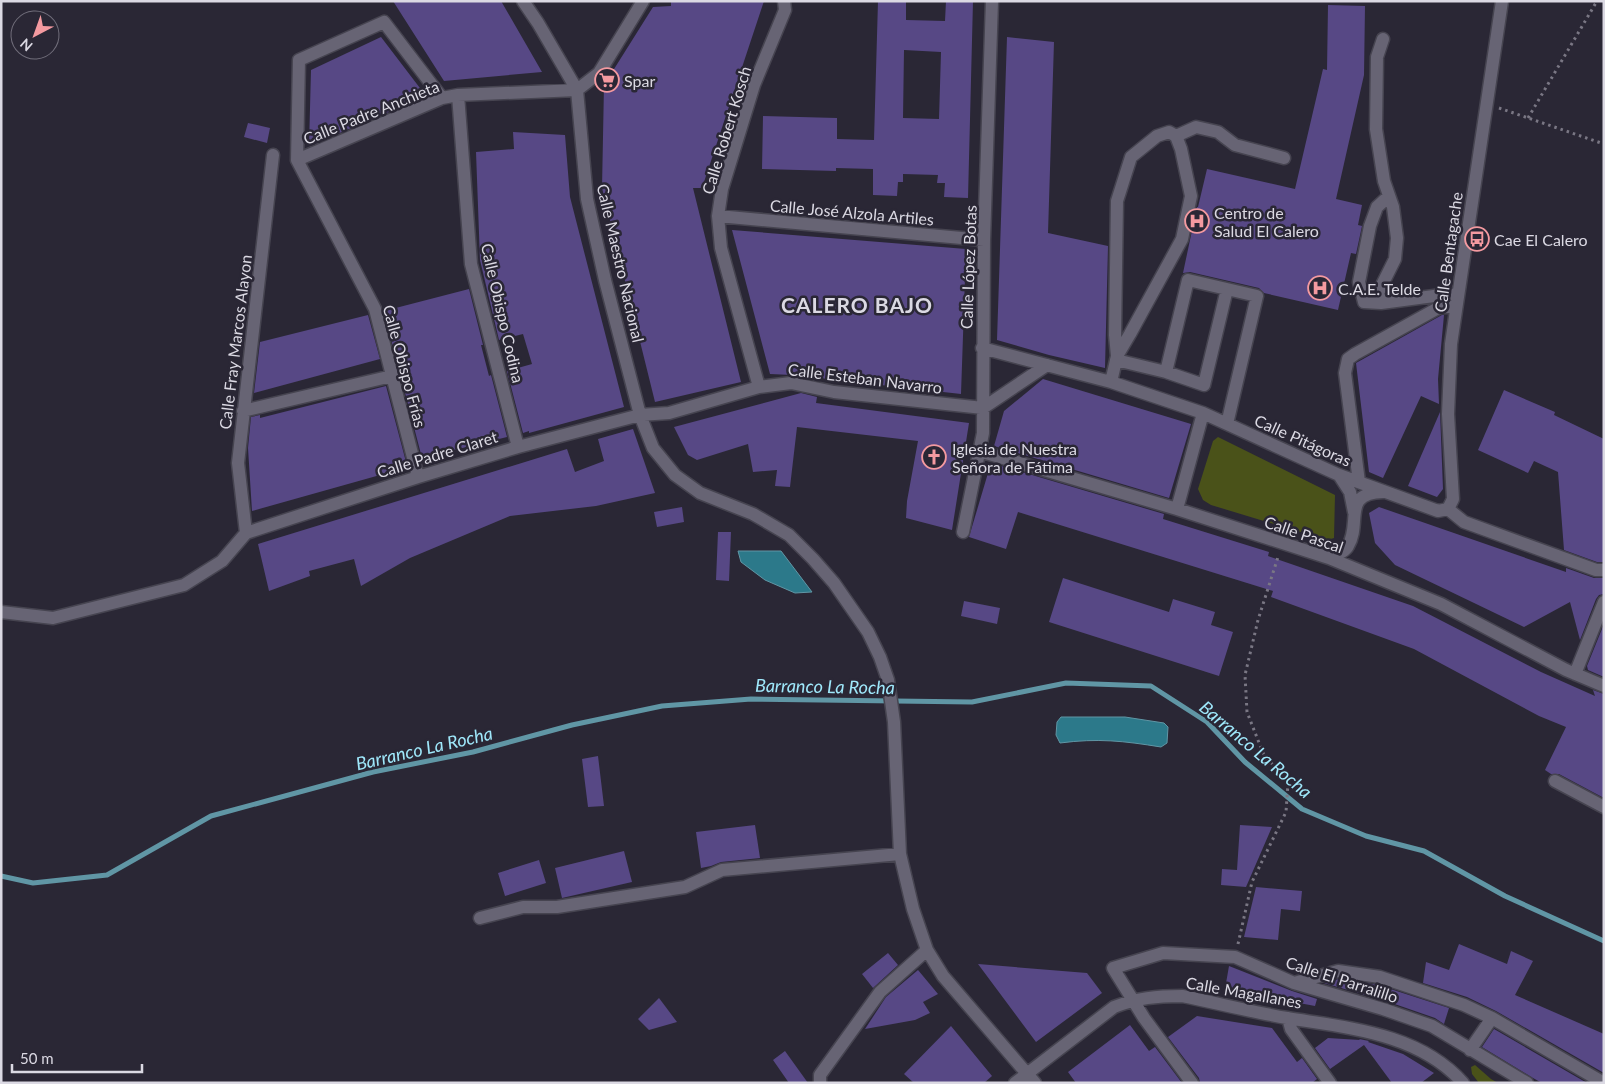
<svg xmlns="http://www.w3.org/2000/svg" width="1605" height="1084" font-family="Lato,sans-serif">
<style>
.green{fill:#4a5219}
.water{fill:#2c798a;stroke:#6096a5}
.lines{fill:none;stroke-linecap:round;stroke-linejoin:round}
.stream{stroke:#6096a5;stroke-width:5}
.building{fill:#574885;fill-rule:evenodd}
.minor-casing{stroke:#464450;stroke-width:15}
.path{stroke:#7a7784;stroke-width:3;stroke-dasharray:2.5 4;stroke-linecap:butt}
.minor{stroke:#676474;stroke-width:12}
.labels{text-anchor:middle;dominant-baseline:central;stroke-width:5;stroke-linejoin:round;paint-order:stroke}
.poi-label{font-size:16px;fill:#dbd9e3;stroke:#2a2735;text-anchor:start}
.street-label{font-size:16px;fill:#dbd9e3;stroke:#2a2735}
.water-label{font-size:18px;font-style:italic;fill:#9fe8fb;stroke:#2a2735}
.district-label{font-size:21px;font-weight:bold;letter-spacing:1px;fill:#dbd9e3;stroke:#2a2735}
</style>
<rect width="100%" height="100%" fill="#2a2735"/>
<!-- green -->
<path class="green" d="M1218,437L1335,495L1334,538L1327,540L1211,505L1203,500L1198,489L1213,441Z
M1475,1065L1491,1079L1498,1083H1479L1472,1074L1471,1067Z"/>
<!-- water -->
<path class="water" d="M738,551H781L812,592L795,593L765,580L741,562Z
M1061,717H1125L1164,723L1168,727L1167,743L1161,747C1124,741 1098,738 1060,743L1056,735L1057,722Z"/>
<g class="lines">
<!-- stream -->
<path class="stream" d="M1,876L33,883L107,875L211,816L373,772L473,752L572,725L662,706L751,699L972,702L1066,683L1151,686L1207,722L1245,762L1302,809L1366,836L1424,851L1505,896L1604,941"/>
</g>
<!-- building -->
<path class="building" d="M393,1H501L542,72L444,81Z
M671,1H764L702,188H693L741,382L655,402L602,188L604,85L653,7L671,6Z
M878,1H906V20L945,21L946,1H973L968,198L944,197L945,183H937L938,175L903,174V182H898L897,196L873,195V169L836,168V171L762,169L763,116L837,118V139L874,140ZM904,50L941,52L939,119L903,118Z
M1328,5L1365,6L1364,75L1336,199L1362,205L1358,225L1362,226L1356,254L1351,253L1338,310L1264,293L1259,288L1190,272L1183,273L1197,207H1198L1207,169L1295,189L1323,69L1327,70Z
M381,37L426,96L309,146L311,70Z
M1007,37L1054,42L1048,233L1108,246L1105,368L1049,355L997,340Z
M248,123L270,128L267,143L244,137Z
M513,132L565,135L570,197L624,407L529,433V431L523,433L507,371L532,364L523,334L499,340L480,260L476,152L514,149Z
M732,230L966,249L961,394L792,375L770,374Z
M469,289L483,345H481L489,376L491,375L507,437L422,458L402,381L405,380L398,354L395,355L384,311Z
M368,315L380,359L254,393L260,342Z
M1442,315H1444L1438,379L1439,404L1421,396L1383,478L1369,472L1356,363Z
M1043,379L1191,424L1169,498L994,446L1004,411Z
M386,386L406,462L403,463L405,468L252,511L248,448L251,417L260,415V418Z
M1504,390L1555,412L1554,415L1604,439V562H1597L1564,550L1558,472L1534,461L1528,473L1478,450Z
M801,393L817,397L816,403L969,423L952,530L906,518L907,501L918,441L797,427L790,487L775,486L777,470L753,472L748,444L697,460L688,455L674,427Z
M1440,412L1443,489L1437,497L1408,486Z
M633,429L655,493L596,506L510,516L410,558L361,586L354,559L309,571L310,576L269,591L258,544L567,449L575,472L604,461L598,439Z
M991,463L1164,514L1163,519L1269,552L1268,556L1413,606L1541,672L1595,696L1593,690L1604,694V798L1559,774H1551L1545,770L1566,727L1539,716L1414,649L1271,597L1273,591L1018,512L1006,549L969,537Z
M682,507L684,522L657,527L654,512Z
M1379,507L1566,572V568L1594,578H1604V594L1599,595L1596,599L1580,640L1570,602L1524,627L1395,565L1375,543L1369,513Z
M718,532H731L729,581L716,580Z
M1063,578L1169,612L1173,599L1215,612L1211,625L1233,632L1219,676L1049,622Z
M964,601L1000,608L997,624L961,616Z
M1604,624V677L1588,670L1587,666Z
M598,756L604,806L588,807L582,759Z
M755,825L760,858L721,862L711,866L701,868L696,832Z
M1240,825L1272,827L1246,887L1221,885L1222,869L1237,870Z
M624,851L632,882L562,898L555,868Z
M539,860L546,883L505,896L498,873Z
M1256,887L1302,891L1300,911L1281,909L1278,940L1244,937Z
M1459,944L1507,964L1511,951L1533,961L1515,995L1604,1034V1073L1496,1011L1467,997L1423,983L1426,962L1449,970Z
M888,953L898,965L873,988L862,974Z
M978,964L1087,973L1102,993L1036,1042Z
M1229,966L1292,991L1317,999L1315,1006L1225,989Z
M918,970L938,994L923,1002L930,1013L915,1020L865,1029L886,997Z
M1339,979L1378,985L1449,1008L1444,1024L1435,1018L1386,1001L1324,983Z
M659,998L677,1022L649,1030L638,1019Z
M1197,1016L1272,1028L1297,1062L1302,1058L1317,1079L1312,1083H1200L1199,1078L1168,1037Z
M1130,1025L1149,1051L1155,1047L1182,1083H1076L1068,1072Z
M951,1026L992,1076L984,1083H914L904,1074Z
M1494,1029L1587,1083H1542L1533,1078L1482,1047Z
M1328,1038L1360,1040L1359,1039L1369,1041L1368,1042L1403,1054L1434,1073L1421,1083H1392L1364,1045L1330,1069L1315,1048Z
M785,1051L808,1083H789L773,1060Z"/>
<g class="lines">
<!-- minor casing -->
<g class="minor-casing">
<path id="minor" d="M523,1L538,23L577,90L587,199L605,280L640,415L653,448L675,475L700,493L753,514L789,535L813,559L834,583L868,632L880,657L888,680L894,722L900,854L913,909L927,950L943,976L1035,1083
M1383,39L1377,57L1376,129L1384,181L1393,207L1397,238L1395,259L1378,293L1381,303L1449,294L1458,296
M458,95L471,264L518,447
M1176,136L1196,127L1218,132L1235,145L1284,158
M297,160L442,98L458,95L577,90L599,73L643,1
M718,216L984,240
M1381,303L1364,302L1359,282L1370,226L1377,207L1389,196
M982,348L1111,382L1203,413L1339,475L1438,511L1448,509
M1116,360L1166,372L1204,385L1227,289
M1166,372L1188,280L1257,296L1227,424
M1111,382L1117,356L1115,335L1117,201L1131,157L1157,136L1169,132L1176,136L1181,149L1191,196L1182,239L1130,334L1117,356
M759,387L721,248L718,216L722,189L754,85L785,10L784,1
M243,411L392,376
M979,451L1177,509L1329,558L1441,604L1566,670L1604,686
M1339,475L1350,492L1354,512
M418,477L375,309L297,160L299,60L384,22L442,98
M1359,482L1345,373L1348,359L1355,354L1440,307H1456
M1177,509L1203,413
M1448,509L1453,499L1448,414L1451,344L1502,1
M1448,509L1464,522L1596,570H1604
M963,532L983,433L984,240L992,1
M246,533L418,477L518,447L640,415L669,413L759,387L791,383L834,392L983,408L1047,365
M246,533L238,463L273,155
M1329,558C1335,555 1345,552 1348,546C1362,523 1341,493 1383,492
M1,612L53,618L184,585L222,561L246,533
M1575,674L1604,602
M1555,781L1604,807
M480,918L523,907H557L685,887L722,870L900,854
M1294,983L1338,971L1380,977L1464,1005L1492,1018L1604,1083
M1288,1018L1291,1029L1330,1083
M1470,1050L1492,1018
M820,1083V1075L880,992L927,950
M1015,1083L1114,1007C1137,998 1157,996 1182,996C1217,1003 1252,1012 1287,1018C1348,1028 1419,1033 1463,1083
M1192,1083L1144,1018L1113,968L1163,953L1235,957L1294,983L1383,1009L1432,1026L1527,1083"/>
</g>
<!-- path -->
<path class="path" d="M1499,108L1604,144
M1528,118L1597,1
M1238,944L1252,882L1286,812L1288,783L1263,753L1247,712L1245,675L1258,620L1278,557"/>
<!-- minor -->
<use href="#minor" class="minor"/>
</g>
<!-- icons -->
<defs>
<g id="supermarket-ring" transform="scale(1.25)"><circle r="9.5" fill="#2a2735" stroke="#f49aa0" stroke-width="1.5"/><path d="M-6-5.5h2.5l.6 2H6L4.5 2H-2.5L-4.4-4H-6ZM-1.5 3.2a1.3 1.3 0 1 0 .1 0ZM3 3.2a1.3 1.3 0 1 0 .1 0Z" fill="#f49aa0"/></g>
<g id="hospital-ring" transform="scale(1.25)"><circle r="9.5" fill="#2a2735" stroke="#f49aa0" stroke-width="1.5"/><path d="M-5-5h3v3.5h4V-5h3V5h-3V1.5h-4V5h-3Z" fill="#f49aa0"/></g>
<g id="bus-ring" transform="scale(1.25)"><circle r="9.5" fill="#2a2735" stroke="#f49aa0" stroke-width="1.5"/><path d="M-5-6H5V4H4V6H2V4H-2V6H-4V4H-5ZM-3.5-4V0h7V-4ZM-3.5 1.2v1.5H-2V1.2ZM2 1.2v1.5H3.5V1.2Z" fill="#f49aa0"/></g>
<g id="church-ring" transform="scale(1.25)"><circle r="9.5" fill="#2a2735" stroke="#f49aa0" stroke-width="1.5"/><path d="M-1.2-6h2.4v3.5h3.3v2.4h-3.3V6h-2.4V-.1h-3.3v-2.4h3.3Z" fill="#f49aa0"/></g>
</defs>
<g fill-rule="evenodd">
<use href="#supermarket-ring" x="607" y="80"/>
<use href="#hospital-ring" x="1197" y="221"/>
<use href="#bus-ring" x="1477" y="239"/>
<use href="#hospital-ring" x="1320" y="288"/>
<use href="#church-ring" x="934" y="457"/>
</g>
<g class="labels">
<!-- poi labels -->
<g class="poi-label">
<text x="624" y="80">Spar</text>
<text x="1214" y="212">Centro de<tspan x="1214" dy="18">Salud El Calero</tspan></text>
<text x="1494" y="239">Cae El Calero</text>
<text x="1338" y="288">C.A.E. Telde</text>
<text x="952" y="448">Iglesia de Nuestra<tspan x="952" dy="18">Señora de Fátima</tspan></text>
</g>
<!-- street labels -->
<g class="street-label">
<text transform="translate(371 112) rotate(-22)">Calle Padre Anchieta</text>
<text transform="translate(726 130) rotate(-73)">Calle Robert Kosch</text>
<text transform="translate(852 212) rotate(5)">Calle José Alzola Artiles</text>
<text transform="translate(1448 252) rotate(-82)">Calle Bentagache</text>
<text transform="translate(621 263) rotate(77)">Calle Maestro Nacional</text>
<text transform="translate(968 267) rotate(-88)">Calle López Botas</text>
<text transform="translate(503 313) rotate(77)">Calle Obispo Codina</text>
<text transform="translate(235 342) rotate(-83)">Calle Fray Marcos Alayon</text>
<text transform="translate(405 366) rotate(75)">Calle Obispo Frías</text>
<text transform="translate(865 378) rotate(7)">Calle Esteban Navarro</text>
<text transform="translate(1303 440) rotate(24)">Calle Pitágoras</text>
<text transform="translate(437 454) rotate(-17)">Calle Padre Claret</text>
<text transform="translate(1304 534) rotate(19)">Calle Pascal</text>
<text transform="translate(1342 979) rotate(18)">Calle El Parralillo</text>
<text transform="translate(1244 992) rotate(10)">Calle Magallanes</text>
</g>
<!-- water labels -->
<g class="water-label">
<text transform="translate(825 686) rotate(1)">Barranco La Rocha</text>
<text transform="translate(424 748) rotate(-13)">Barranco La Rocha</text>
<text transform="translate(1256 749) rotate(40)">Barranco La Rocha</text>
</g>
<!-- district labels -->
<g class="district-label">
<text x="857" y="304">CALERO BAJO</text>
</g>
</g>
<!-- border -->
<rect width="1605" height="1084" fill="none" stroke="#dbd9e3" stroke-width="5"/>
<!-- north arrow -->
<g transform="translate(35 35) rotate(221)"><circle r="24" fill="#2a2735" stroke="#716e7b"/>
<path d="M0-4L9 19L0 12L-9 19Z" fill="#f49aa0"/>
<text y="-8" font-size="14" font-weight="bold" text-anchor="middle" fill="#dbd9e3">N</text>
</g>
<!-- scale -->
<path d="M12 1064v8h130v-8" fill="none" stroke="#dbd9e3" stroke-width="2.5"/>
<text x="20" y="1064" font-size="15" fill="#dbd9e3" stroke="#2a2735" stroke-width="4" paint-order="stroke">50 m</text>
</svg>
